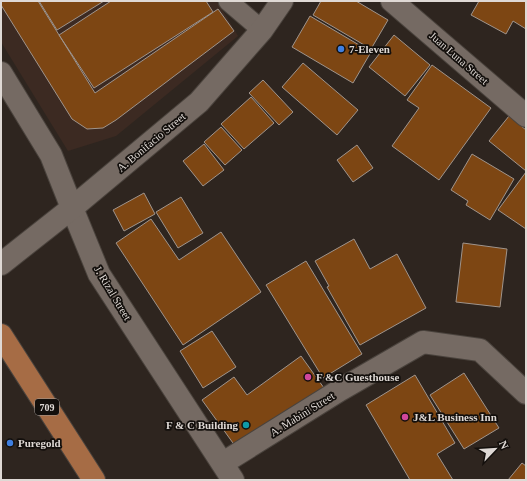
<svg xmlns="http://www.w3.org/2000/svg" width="527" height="481" font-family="'Times New Roman',serif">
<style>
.commercial{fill:#3c2a22}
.building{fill:#7d4613;stroke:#9f948c}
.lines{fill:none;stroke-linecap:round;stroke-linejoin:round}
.pedestrian-casing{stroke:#4a433d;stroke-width:21}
.minor-casing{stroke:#4a433d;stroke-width:24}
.tertiary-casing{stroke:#4a433d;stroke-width:24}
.primary-casing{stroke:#4a433d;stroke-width:24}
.pedestrian{stroke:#756a63;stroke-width:19}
.minor{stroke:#756a63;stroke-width:22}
.tertiary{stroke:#756a63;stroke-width:22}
.primary{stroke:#a66c45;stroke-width:22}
.shop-dot{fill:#3f7fe0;stroke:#130f0c;stroke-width:1.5}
.hotel-dot{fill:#d1479c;stroke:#130f0c;stroke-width:1.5}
.culture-dot{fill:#0f9aa8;stroke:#130f0c;stroke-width:1.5}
.labels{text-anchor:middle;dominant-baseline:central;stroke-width:3.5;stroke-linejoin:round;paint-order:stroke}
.shield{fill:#130f0c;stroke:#a29c99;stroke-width:1}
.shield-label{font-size:10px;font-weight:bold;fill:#dfd9d5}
.poi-label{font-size:11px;font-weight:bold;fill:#dfd9d5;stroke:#130f0c;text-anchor:start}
.street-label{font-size:11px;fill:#dfd9d5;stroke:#130f0c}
</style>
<rect width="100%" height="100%" fill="#2e251f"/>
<!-- commercial -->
<path class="commercial" d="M1,1H217L238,36L116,136L68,151L1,42Z"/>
<!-- building -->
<path class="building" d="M1,1H38L95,93L218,9L234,31L116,120L103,128L87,129L72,119L1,5Z
M39,1H104L57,30Z
M111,1H206L213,12L94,88L59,35Z
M321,1H356L388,20L371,49L313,15Z
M479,1H526V29L513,21L506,34L471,15Z
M310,16L371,52L353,83L292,47Z
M394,35L430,65L405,96L369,67Z
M303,63L358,110L337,135L282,87Z
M432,65L491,108L439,180L392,146L419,108L407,100Z
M263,80L293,112L279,125L249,93Z
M251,97L274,123L244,149L221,124Z
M509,116L526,130V171L489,141Z
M221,127L242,150L225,165L204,142Z
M204,144L224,170L203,186L183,161Z
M357,145L373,168L353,182L337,160Z
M472,154L514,179L490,220L466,205L468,201L451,190Z
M526,172V229L498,210Z
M144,193L155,214L124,231L113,210Z
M181,197L203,233L178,248L156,212Z
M151,219L179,260L221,232L261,292L183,345L116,243Z
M354,239L370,269L397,254L426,308L360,345L327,287L329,286L315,261Z
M463,243L507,249L500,307L456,302Z
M306,261L362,354L323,378L266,285Z
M212,331L236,367L203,388L180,351Z
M301,356L324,388L238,450L202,400L234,377L247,395Z
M464,373L499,428L464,449L430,395Z
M415,375L455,443L437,454L453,480H410L366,405Z
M522,463L526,466V480H508Z"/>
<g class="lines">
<!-- pedestrian casing -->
<g class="pedestrian-casing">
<path id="pedestrian" d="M228,1L262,30"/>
</g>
<!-- minor casing -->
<g class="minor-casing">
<path id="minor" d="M392,1L526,116
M72,208L99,274L233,480
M223,463L340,390L423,342L480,350L526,393"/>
</g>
<!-- tertiary casing -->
<g class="tertiary-casing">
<path id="tertiary" d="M1,73L51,155L72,208
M1,264L72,208L199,102L262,30L282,1"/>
</g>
<!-- primary casing -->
<g class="primary-casing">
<path id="primary" d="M1,335L94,480"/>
</g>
<!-- pedestrian -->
<use href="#pedestrian" class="pedestrian"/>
<!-- minor -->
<use href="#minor" class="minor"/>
<!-- tertiary -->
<use href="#tertiary" class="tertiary"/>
<!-- primary -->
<use href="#primary" class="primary"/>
</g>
<!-- markers -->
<g class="shop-dot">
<circle cx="341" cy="49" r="4"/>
<circle cx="10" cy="443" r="4"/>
</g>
<g class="hotel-dot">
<circle cx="308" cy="377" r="4"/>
<circle cx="405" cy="417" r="4"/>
</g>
<circle class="culture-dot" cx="246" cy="425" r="4"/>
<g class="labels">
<!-- shield labels -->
<rect class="shield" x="35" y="399" width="24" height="16" rx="3"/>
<g class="shield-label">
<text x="47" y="407">709</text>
</g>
<!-- poi labels -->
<g class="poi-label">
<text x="349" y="49">7-Eleven</text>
<text x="316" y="377">F &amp;C Guesthouse</text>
<text x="413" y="417">J&amp;L Business Inn</text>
<text x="238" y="425" text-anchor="end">F &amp; C Building</text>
<text x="18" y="443">Puregold</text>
</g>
<!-- street labels -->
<g class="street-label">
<text transform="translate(459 58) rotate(41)">Juan Luna Street</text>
<text transform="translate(151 142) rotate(-40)">A. Bonifacio Street</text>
<text transform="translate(113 293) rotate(59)">J. Rizal Street</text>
<text transform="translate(302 414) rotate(-32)">A. Mabini Street</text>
</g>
</g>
<!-- border -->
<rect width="527" height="481" fill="none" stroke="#dfd9d5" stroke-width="4"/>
<!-- north arrow -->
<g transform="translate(495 449) rotate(65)" stroke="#130f0c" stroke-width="3" paint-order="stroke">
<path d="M0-3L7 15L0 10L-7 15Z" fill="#dfd9d5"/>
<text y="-6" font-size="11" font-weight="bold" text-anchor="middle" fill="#dfd9d5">N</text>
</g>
</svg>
